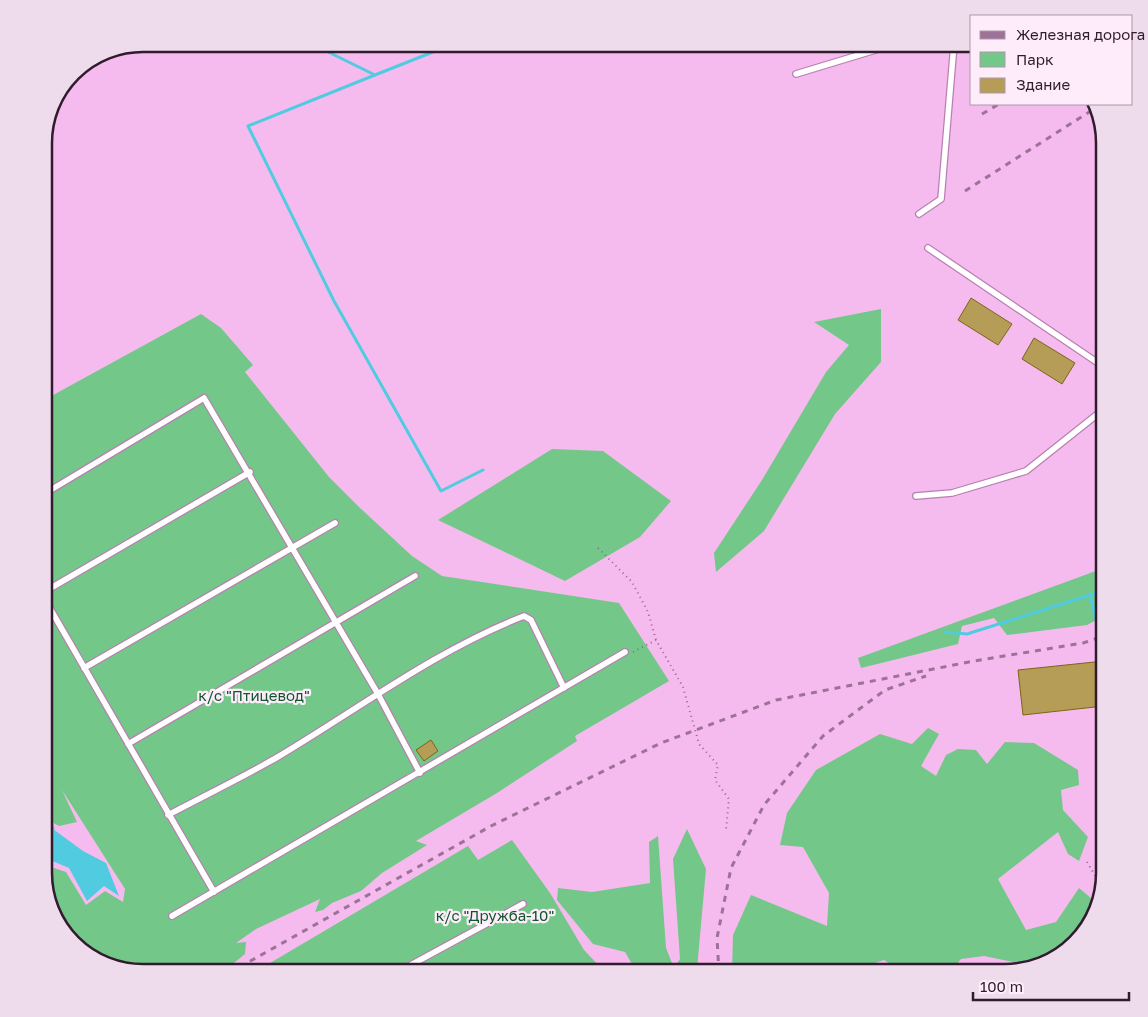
<svg xmlns="http://www.w3.org/2000/svg" width="1148" height="1017" font-family="'Golos Text',sans-serif">
<style>
.green{fill:#73c789}
.water{fill:#50cbe0}
.lines{fill:none;stroke-linecap:round;stroke-linejoin:round}
.stream{stroke:#50cbe0;stroke-width:3}
.building{fill:#b69d57;stroke:#7c651a}
.lane-casing{stroke:#b880b1;stroke-width:8}
.path{stroke:#92698c;stroke-width:2;stroke-dasharray:1 4;stroke-linecap:butt}
.lane{stroke:#fff;stroke-width:5.5}
.rail{stroke:#9c7296;stroke-width:3;stroke-dasharray:6 6;stroke-linecap:butt}
.labels{text-anchor:middle;dominant-baseline:central;stroke-width:4.5;stroke-linejoin:round;paint-order:stroke}
.park-label{font-size:15px;fill:#0e582b;stroke:#feecfb}
.rim{fill:none;stroke:#311b2e;stroke-width:2.5}
</style>
<rect width="100%" height="100%" fill="#f6bbee"/>
<!-- green -->
<path class="green" d="M881,309V362L835,414L764,531L716,572L714,553L762,480L826,372L849,345L814,322Z
M201,314L221,328L253,365L245,372L329,477L359,507L412,556L442,576L619,603L669,681L575,736L577,741L497,793L416,841L427,845L382,873L361,891L332,903L323,910L315,912L320,899L256,929L236,943L246,942L245,954C234,963 215,981 200,970L197,973C167,973 134,976 106,966C100,964 95,959 90,955C54,931 44,898 44,857L48,866L66,872L86,905L105,891L123,902L125,889L62,790L77,822L59,826L44,818V400Z
M552,449L603,451L671,501L640,537L565,581L438,520Z
M1104,568V616L1087,625L1007,635L994,618L962,626L958,644L861,668L858,658Z
M928,728L939,734L921,766L936,776L946,755L958,749L976,750L987,764L1005,742L1034,743L1078,770L1079,785L1061,790L1063,810L1088,837L1079,861L1068,854L1058,832L998,879L1026,930L1056,922L1079,888L1098,904C1092,933 1066,950 1043,966L1037,967L984,956L961,959L950,973H904L884,960L845,973H732L733,935L751,895L827,926L829,893L803,847L780,845L787,813L816,770L880,734L912,744Z
M687,829L706,869L697,969L695,973H637L625,952L593,944L557,900L558,888L592,892L650,883L649,842L658,836L666,948L674,968L680,959L673,859Z
M512,840L550,893L584,950L606,973H253L468,846L478,860Z"/>
<!-- water -->
<path class="water" d="M53,829L83,851L106,863L119,896L104,886L87,901L69,868L50,860L45,835Z"/>
<g class="lines">
<!-- stream -->
<path class="stream" d="M312,44L375,75L453,44
M375,75L248,126L334,301L441,491L483,470
M1090,595L1104,591
M945,632L967,634L1090,595L1096,619
M44,792L53,829"/>
</g>
<!-- building -->
<path class="building" d="M971,298L1012,324L998,345L958,320Z
M1034,338L1075,363L1062,384L1022,359Z
M1104,661V706L1023,715L1018,670Z
M431,740L438,751L424,761L416,750Z"/>
<g class="lines">
<!-- lane casing -->
<g class="lane-casing">
<path id="lane" d="M913,44H949
M796,74L895,44
M919,214L941,199L954,44
M928,248L1104,367
M44,494L204,398L378,694L420,773
M916,496L952,493L1026,471L1104,409
M44,592L250,472
M44,598L214,892
M84,668L335,523
M128,744L415,576
M168,815C204,796 241,778 276,758C357,710 436,650 524,616L531,620L564,688
M172,916L625,652
M396,973L523,904"/>
</g>
<!-- path -->
<path class="path" d="M598,548L632,582L648,612L656,640
M633,652L656,640L683,687L699,744L718,765L715,780L729,799L726,830
M1087,862L1102,887"/>
<!-- lane -->
<use href="#lane" class="lane"/>
<!-- rail -->
<path class="rail" d="M982,114L999,104
M965,191L1097,107
M229,973L491,826L661,743L776,700L974,661L1083,643L1104,636
M719,973L717,938L731,868L764,805L823,736L885,690L926,676"/>
</g>
<g class="labels">
<!-- park labels -->
<g class="park-label">
<text x="254" y="695">к/с "Птицевод"</text>
<text x="495" y="915">к/с "Дружба-10"</text>
</g>
</g>
<!-- crop -->
<path d="M0 0H1148V1017H0ZM143 52H1005A91 91 0 0 1 1096 143V873A91 91 0 0 1 1005 964H143A91 91 0 0 1 52 873V143A91 91 0 0 1 143 52Z" fill="#eedbeb" fill-rule="evenodd"/>
<path class="rim" d="M143 52H1005A91 91 0 0 1 1096 143V873A91 91 0 0 1 1005 964H143A91 91 0 0 1 52 873V143A91 91 0 0 1 143 52Z"/>
<!-- legend -->
<rect x="970" y="15" width="162" height="90" fill="#feecfb" stroke="#ac98a9"/>
<rect x="980" y="31" width="25" height="8" fill="#9c7296" stroke="#ac98a9"/>
<text x="1016" y="40" font-size="15" fill="#311b2e">Железная дорога</text>
<rect x="980" y="52" width="25" height="15" fill="#73c789" stroke="#ac98a9"/>
<text x="1016" y="65" font-size="15" fill="#311b2e">Парк</text>
<rect x="980" y="78" width="25" height="15" fill="#b69d57" stroke="#ac98a9"/>
<text x="1016" y="90" font-size="15" fill="#311b2e">Здание</text>
<!-- scale -->
<path d="M973 992v8h156v-8" fill="none" stroke="#311b2e" stroke-width="2.5"/>
<text x="980" y="992" font-size="15" fill="#311b2e" stroke="#feecfb" stroke-width="4" paint-order="stroke">100 m</text>
</svg>
